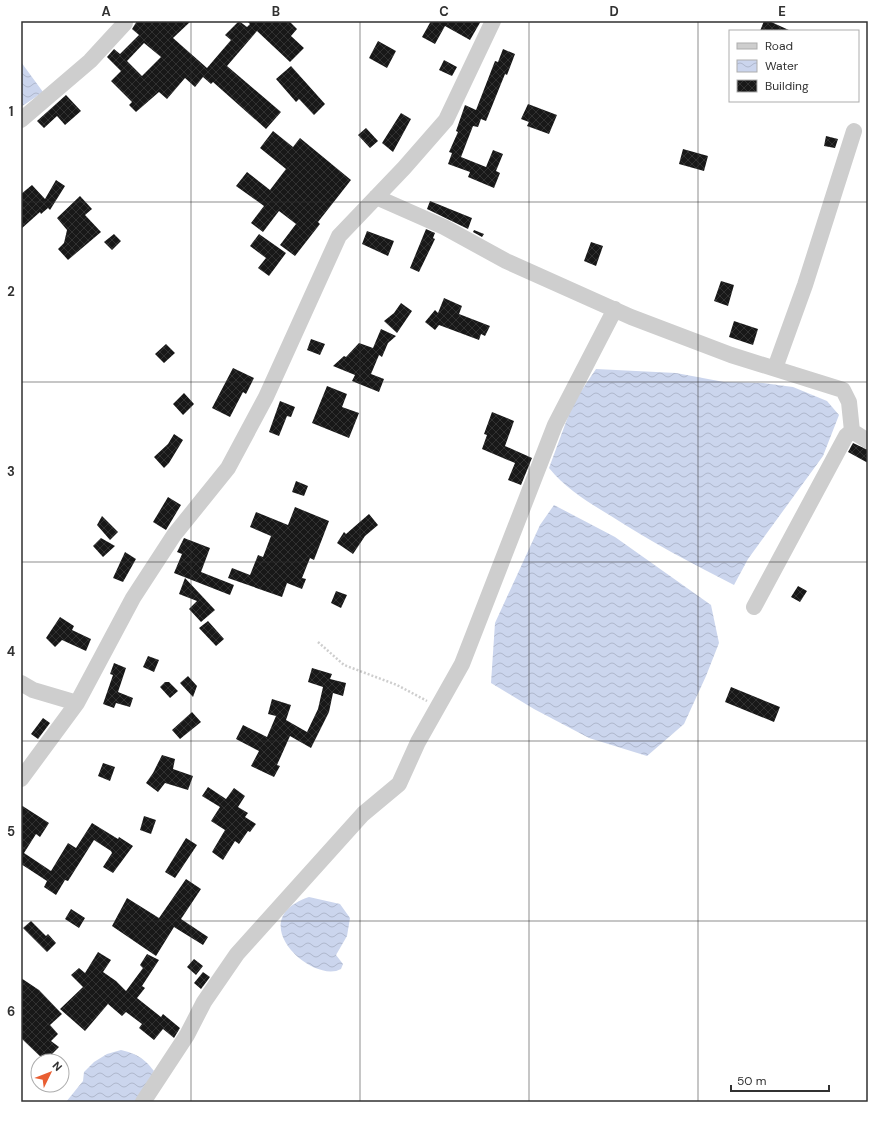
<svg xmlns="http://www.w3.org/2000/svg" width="889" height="1123" font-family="'DM Sans',sans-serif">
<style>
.water{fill:url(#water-waves)}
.building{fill:url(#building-cross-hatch);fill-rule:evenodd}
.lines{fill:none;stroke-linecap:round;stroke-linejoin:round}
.path{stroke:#cecece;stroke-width:2.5;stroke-dasharray:2 2;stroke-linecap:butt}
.minor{stroke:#cecece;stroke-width:16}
.grid{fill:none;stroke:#313131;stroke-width:1;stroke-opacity:0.55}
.neatline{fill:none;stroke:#313131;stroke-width:1.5}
.grid-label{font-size:13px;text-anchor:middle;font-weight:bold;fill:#313131}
</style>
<defs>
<pattern id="water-waves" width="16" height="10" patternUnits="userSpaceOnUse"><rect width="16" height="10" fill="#cbd5ed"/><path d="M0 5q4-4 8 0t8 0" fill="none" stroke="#afb7cc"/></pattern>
<pattern id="building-cross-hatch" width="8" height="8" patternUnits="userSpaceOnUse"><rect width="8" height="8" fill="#181818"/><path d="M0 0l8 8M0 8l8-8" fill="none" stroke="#313131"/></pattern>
</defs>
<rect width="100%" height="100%" fill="#fff"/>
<!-- water -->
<path class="water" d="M21,62L43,92L21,107Z
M596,369L676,373L724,382L763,383L793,387L827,401L839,415L823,456L748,559L734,585C693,564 651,542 611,516C588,502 566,489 549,468L573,403Z
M554,505L615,537L711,605L719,643L706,676L684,724L647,756L589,738L534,709L491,683L495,623L540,525Z
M309,897L340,904L350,918L347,936L336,955L343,964L341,969C313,985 241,920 309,897Z
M121,1050C137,1054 144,1058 154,1071L136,1102H66L83,1081L84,1072L94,1062L107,1054Z"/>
<!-- building -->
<path class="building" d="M137,21H191L173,38L207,68L231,40L225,35L239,21L247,27L250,24L247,21H289L297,29L291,36L304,48L290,62L257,31L227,66L281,112L266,129L213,82L211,84L203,77L195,87L185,78L167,99L159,92L136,112L129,105L132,102L111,81L121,71L107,57L114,49L120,54L139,35L132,29ZM144,43L161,57L142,76L127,61Z
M431,21H481L470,40L445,26L435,44L422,37Z
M764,21H769L791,31H760Z
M378,41L396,51L387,68L369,58Z
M503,49L515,54L507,75L505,74L486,121L481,119L478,127L473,126L461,157L486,167L493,150L503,154L496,171L500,173L494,188L468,177L470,172L448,164L452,153L449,152L458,132L456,131L465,105L476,110L495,61L498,62Z
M444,60L457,67L452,76L439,70Z
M291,66L325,104L314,115L299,99L296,102L276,79Z
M66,95L81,111L65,125L57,116L44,128L37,121Z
M528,104L557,115L549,134L527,126L529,122L521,119Z
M401,113L411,119L393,152L382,143Z
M366,128L378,141L370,148L358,135Z
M273,131L293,147L300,138L351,180L318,222L320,224L295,256L280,245L296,224L279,211L263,232L251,223L264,206L236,186L247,172L270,190L286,169L260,148Z
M826,136L838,139L835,148L824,146Z
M683,149L708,156L704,171L679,164Z
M56,180L65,186L50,210L48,208L41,214L40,212L21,229V194L32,185L45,199Z
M80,196L92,209L85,215L101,232L68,260L58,249L64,243L67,230L57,218Z
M430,201L472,218L468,229L427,209Z
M426,229L435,233L433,238L435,239L419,272L410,268Z
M474,230L484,234L482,237L473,232Z
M367,231L394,241L388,256L362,244Z
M114,234L121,241L112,250L104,242Z
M259,234L286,253L269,276L258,268L266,258L250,246Z
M591,242L603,246L596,266L584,261Z
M721,281L734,285L728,306L714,301Z
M444,298L462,306L459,314L490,326L485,336L481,334L479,340L439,325L435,330L425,322L435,310L438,313Z
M401,303L412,311L397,333L384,321L394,313Z
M734,321L758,329L753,345L729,337Z
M381,329L396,336L388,343L382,357L379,355L371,374L384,379L379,392L352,381L355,375L333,366L344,356L346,357L359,343L373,348Z
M311,339L325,344L320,355L307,350Z
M166,344L175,353L164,363L155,354Z
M233,368L254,378L246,394L243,392L230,417L212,408Z
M327,386L347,394L342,407L359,413L349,438L312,423Z
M184,393L194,404L183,415L173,404Z
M280,401L295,407L291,417L287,416L279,436L269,432Z
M492,412L514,421L505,446L532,458L521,485L508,480L515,463L482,449L487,435L484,434Z
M174,434L183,440L169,463L164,468L154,457L168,444Z
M853,443L868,450V463L848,452Z
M296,481L308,486L304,496L292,492Z
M168,497L181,505L166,530L153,522Z
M295,507L329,521L314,560L310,558L302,578L306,579L302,589L287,583L282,597L228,578L232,568L250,575L258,555L263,557L271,536L250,527L256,512L288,525Z
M369,514L378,525L365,536L353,554L337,543L344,532L346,534Z
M102,516L118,532L110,540L97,525Z
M101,538L115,546L103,557L93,546Z
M184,538L210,548L201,572L234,585L230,595L174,573L182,554L177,552Z
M125,552L136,559L123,582L113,578Z
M185,578L215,610L201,622L189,609L197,601L179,594Z
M798,586L807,591L800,602L791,597Z
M336,591L347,595L341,608L331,603Z
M60,617L74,626L72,630L91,639L86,651L62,640L55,647L46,638Z
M208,621L224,639L216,646L199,628Z
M148,656L159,660L154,672L143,667Z
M114,663L126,668L118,692L133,698L130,707L116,703L114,708L103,704L113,675L110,674Z
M312,668L332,674L330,679L346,683L343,696L333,693L329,712L311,748L290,736L277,765L280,766L274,777L251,766L259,751L236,739L243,725L267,737L276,716L268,714L272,699L291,705L286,720L307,732L318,709L323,687L308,682Z
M188,676L197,686L193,697L180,683Z
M165,682H169L178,691L170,698L160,687Z
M731,687L780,707L774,722L725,702Z
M192,712L201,722L180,739L172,730Z
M43,718L50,723L38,739L31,734Z
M162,755L175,759L173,769L193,776L188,790L165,783L158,792L146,783L153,773Z
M103,763L115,767L110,781L98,776Z
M208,787L226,799L234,788L245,796L238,807L248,813L245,817L256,824L250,832L248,831L239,844L235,841L223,860L212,852L225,830L211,821L220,807L202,796Z
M21,805L49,823L40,837L36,834L24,853L51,871L68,843L76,848L92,823L118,839L119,837L133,846L113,873L103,867L112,853L111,851L94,840L68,881L65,880L56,895L44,887L47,881L21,864Z
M144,816L156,820L151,834L140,830Z
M186,838L197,845L175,878L165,872Z
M186,879L201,889L181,919L208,937L203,945L174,927L156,956L112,926L127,898L159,918Z
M71,909L85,918L79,928L65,919Z
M31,921L46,936L48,934L56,943L47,952L23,928Z
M98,952L111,960L103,972L116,981L126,991L143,968L140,965L147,954L159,960L142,986L145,988L137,998L161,1017L163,1014L180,1028L174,1038L163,1029L154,1040L139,1028L142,1024L126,1012L122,1016L108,1004L85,1031L60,1009L83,987L71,975L79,968L85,973Z
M194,959L203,966L196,975L187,967Z
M203,972L210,977L201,989L194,983Z
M21,978L39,990L62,1014L50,1025L58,1034L51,1041L59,1047L45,1061L21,1038Z"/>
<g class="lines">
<!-- path -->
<path class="path" d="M318,642L344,665L397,685L427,701"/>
<!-- minor -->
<path class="minor" d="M21,120L90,61L125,23
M376,197L444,227L506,261L631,317L731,355L843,390L849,402L852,431L868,441
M775,368L805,285L854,131
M754,607L846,436L852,431
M21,683L33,690L77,703
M21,779L77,703L133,598L174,535L228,468L266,397L339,236L404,168L446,120L493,21
M143,1102L187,1035L204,1002L237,954L363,814L399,784L418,742L462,664L555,425L615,309"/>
</g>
<!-- grid -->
<path class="grid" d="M191,21V1102M360,21V1102M529,21V1102M698,21V1102M21,202H868M21,382H868M21,562H868M21,741H868M21,921H868"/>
<!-- border -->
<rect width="889" height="1123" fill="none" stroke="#ffffff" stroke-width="44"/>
<!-- legend -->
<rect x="729" y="30" width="130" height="72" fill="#ffffff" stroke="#adadad"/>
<rect x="737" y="43" width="20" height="6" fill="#cecece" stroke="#adadad"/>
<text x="765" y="50" font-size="12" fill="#313131">Road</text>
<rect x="737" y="60" width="20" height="12" fill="url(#water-waves)" stroke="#adadad"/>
<text x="765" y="70" font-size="12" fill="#313131">Water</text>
<rect x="737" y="80" width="20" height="12" fill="url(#building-cross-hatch)" stroke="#adadad"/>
<text x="765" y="90" font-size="12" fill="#313131">Building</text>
<!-- north arrow -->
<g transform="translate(50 1073) rotate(47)"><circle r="19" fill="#ffffff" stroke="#adadad"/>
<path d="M0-3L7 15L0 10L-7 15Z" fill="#e95e32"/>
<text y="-6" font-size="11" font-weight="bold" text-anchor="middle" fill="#313131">N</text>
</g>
<!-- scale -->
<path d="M731 1085v6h98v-6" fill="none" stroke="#313131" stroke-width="2"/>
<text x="737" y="1085" font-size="12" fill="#313131" stroke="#ffffff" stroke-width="3" paint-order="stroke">50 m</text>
<rect x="22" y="22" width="845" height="1079" class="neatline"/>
<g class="grid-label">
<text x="106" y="16">A</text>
<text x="276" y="16">B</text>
<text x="444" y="16">C</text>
<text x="614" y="16">D</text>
<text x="782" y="16">E</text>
<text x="11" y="116">1</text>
<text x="11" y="296">2</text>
<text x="11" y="476">3</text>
<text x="11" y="656">4</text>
<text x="11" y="836">5</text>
<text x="11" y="1016">6</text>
</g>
</svg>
